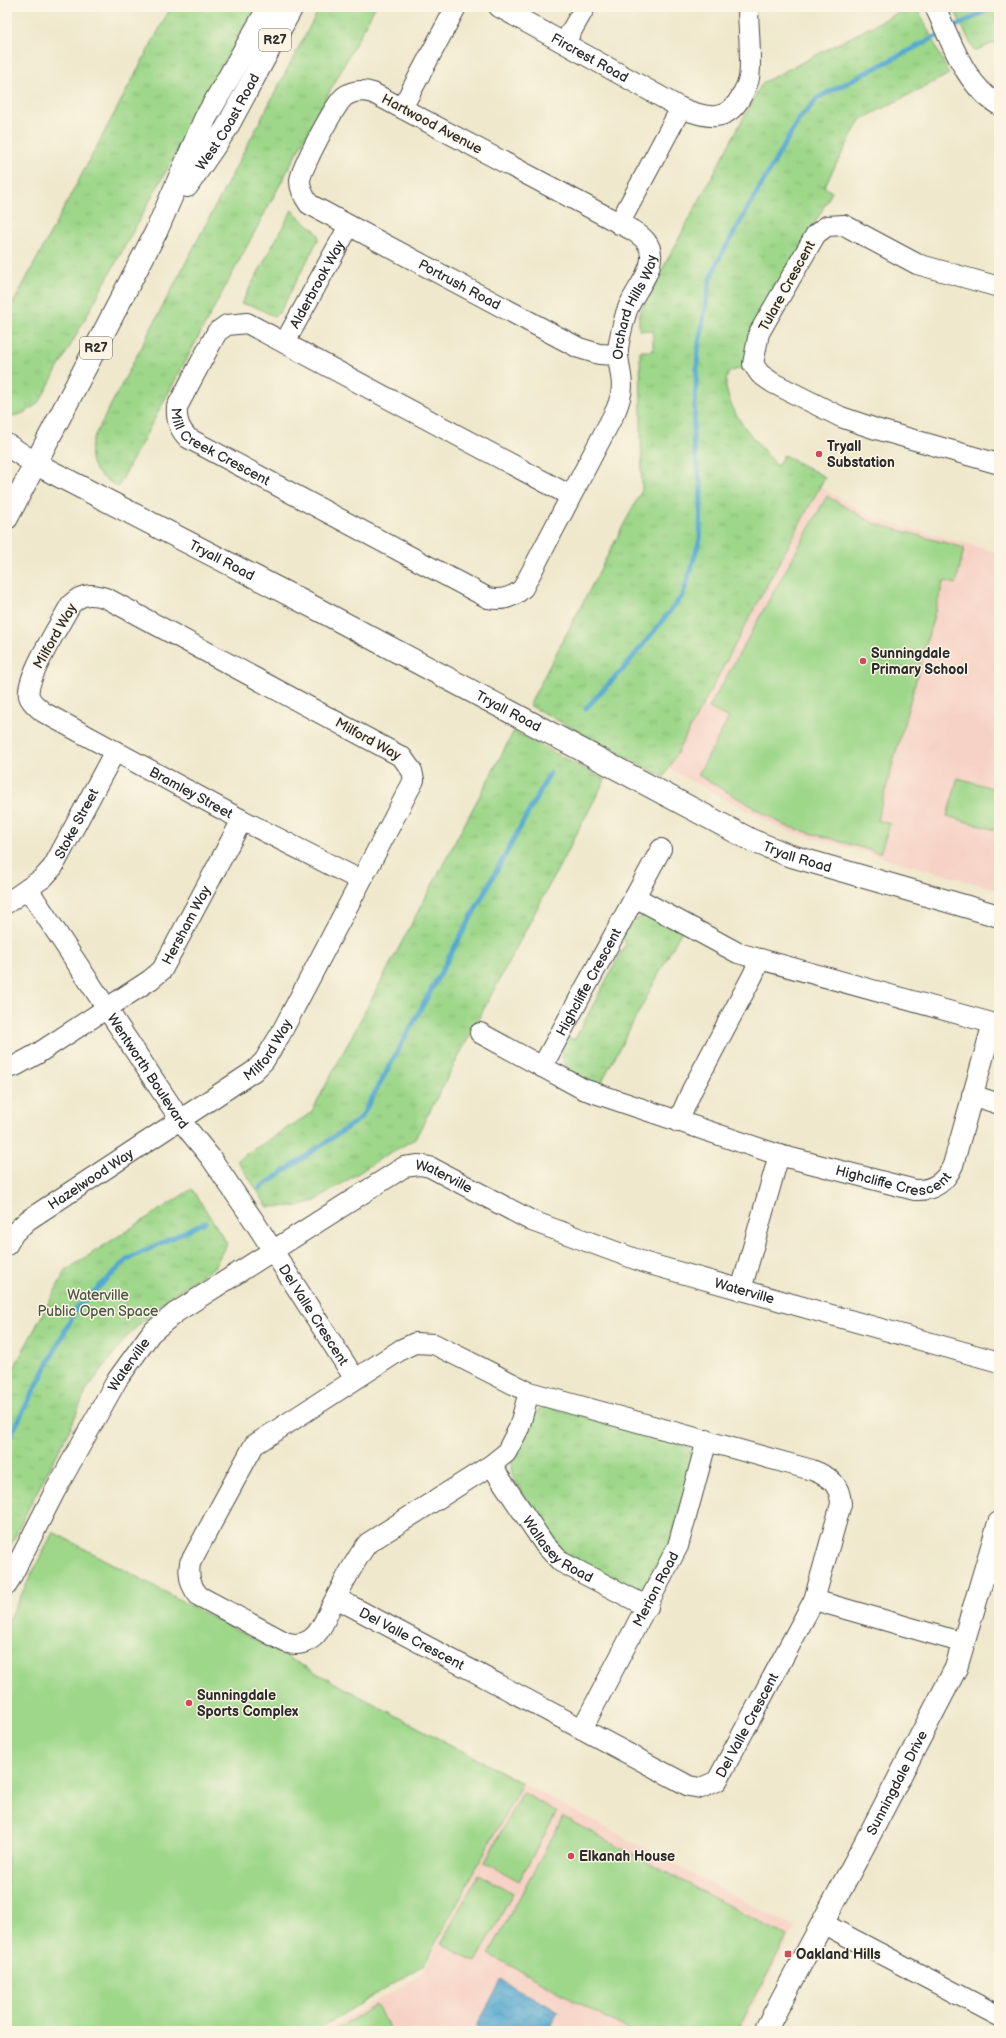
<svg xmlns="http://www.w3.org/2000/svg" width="1006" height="2038" font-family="'Balsamiq Sans',sans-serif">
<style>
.built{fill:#f6d1c5}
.grass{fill:url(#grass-tufts);stroke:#64815a}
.pitch{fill:#9ed78a;stroke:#64815a}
.water{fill:url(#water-waves);stroke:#406a7e}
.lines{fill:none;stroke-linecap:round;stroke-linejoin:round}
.stream{stroke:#55a9d1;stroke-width:5}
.minor-casing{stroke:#484743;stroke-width:22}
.tertiary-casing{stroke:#484743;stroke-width:24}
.primary-casing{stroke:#484743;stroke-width:24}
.minor{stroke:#fff;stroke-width:20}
.tertiary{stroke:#fff;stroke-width:22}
.primary{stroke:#fff;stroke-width:22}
.poi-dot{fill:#d1495b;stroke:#fcf5e5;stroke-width:1.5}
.labels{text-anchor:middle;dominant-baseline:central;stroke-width:3;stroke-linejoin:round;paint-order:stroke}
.shield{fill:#fcf5e5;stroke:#6a6863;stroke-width:1}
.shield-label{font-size:13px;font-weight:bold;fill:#2b2b2b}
.street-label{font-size:14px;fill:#2b2b2b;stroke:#fcf5e5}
.poi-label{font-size:14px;font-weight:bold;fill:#2b2b2b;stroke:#fcf5e5;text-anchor:start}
.park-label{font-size:14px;fill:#485643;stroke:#fcf5e5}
</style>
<defs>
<pattern id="grass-tufts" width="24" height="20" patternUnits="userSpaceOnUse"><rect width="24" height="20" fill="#9ed78a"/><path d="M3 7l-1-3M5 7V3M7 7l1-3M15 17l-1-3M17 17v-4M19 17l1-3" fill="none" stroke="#88b977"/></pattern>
<pattern id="water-waves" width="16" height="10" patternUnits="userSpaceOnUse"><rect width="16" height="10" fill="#55a9d1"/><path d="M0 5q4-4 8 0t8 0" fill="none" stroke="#478aaa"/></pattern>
</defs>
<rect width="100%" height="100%" fill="#fcf5e5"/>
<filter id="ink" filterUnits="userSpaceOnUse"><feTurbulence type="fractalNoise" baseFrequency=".025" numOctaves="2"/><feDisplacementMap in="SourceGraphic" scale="8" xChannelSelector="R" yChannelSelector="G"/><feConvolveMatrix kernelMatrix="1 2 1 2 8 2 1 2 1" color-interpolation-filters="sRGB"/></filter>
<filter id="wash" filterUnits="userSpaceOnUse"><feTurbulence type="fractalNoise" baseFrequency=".012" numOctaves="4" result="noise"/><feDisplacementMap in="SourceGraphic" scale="16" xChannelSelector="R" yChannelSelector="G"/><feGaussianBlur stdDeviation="0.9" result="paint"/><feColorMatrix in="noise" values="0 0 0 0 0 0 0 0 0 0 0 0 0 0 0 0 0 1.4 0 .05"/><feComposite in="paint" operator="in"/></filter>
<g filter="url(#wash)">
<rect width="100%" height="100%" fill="#efe8cc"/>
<!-- built -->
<path class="built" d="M820,487L877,519L999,553V890L784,830L669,769Z
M522,1783L795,1928L741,2031H325L422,1974Z"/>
<!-- grass -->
<path class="grass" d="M171,7H256L41,399C32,410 22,416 7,416V315Z
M320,7H375L118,487C97,475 85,465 93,439Z
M909,7H917L949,74L860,120L824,187L832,192L815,223L747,369C742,369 733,369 729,373C726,376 726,383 726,387C732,420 757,441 777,466L784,455L825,477L664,777L529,705L642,490L640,351H653V331L639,330V313L762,83Z
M953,7H999V41L974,51Z
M292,210C298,220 318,228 319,238L280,312L273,316L254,306L241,304Z
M514,731L605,780L415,1139L386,1155L315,1201L298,1206L268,1207L237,1160L311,1113Z
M645,915L653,916L682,930L600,1085C577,1075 551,1069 567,1038L575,1039L626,943L621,937L631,922Z
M192,1189L227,1243L214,1267L170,1296L128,1335L87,1389L69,1431L31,1503L7,1553V1381L66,1270Z
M545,1406L683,1443L690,1450L693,1461L668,1552L651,1581L640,1587L627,1586L561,1551L513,1478L511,1468L512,1461L531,1417L535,1412Z"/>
<!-- pitch -->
<path class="pitch" d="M827,496L873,523L964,548L956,584L946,581L943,583L877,820L890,824L880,853L786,826L698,775L729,718L709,708Z
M958,778L999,790V831L947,816Z
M53,1532L522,1783L424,1965L315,2031H7V1623Z
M522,1792L557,1812L519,1881L485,1862Z
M563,1817L787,1937L737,2031H631L489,1954Z
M478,1874L513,1893L476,1962L441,1944Z
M376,2005L392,2031H334Z"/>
<!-- water -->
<path class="water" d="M501,1980L558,2011L548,2031H484L476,2027Z"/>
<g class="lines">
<!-- stream -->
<path class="stream" d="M950,29L994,7
M586,708L625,667L683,595L700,539L701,487L693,441L698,349L710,280L719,259L799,119L819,97L943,33
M260,1188L361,1118L550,773
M7,1442L77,1308L128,1259L205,1222"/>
</g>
</g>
<g filter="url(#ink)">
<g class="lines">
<!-- minor casing -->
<g class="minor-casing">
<g id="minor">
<path id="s1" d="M499,7L681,108C706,118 727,124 742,95C744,90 748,84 749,78C752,61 748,26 748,7"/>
<path d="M935,7C951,40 965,86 999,105"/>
<path d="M565,42L585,7"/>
<path d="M402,108L456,7"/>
<path d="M619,224L681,108"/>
<path d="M999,287L917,264L844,225L827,226L816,234L759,333L753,364L760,374L773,383L841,417L876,429L999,464"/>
<path id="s2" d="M285,342L349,226"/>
<path id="s3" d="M571,496L247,323L227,325L217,332L177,407C176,420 179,429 188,438L488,598C502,601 513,598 523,588L616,410C626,385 621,381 618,356C617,345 622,328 625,317C629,297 650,278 651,258C652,244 643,237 632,230L373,93C363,90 353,90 344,97C335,104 300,170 300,181C300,190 304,197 309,204L579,348L599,354L618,355"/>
<path id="s4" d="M28,889L181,1121L211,1158L254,1221L355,1379"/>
<path d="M635,897L738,953L999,1025"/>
<path id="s5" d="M7,903L43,878L53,867L115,751"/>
<path id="s6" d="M480,1033L583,1089L779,1155L915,1190C934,1191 946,1181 953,1165L993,1023"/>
<path id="s7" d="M542,1067L661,849"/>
<path id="s8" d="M7,1068L15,1066L37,1054L150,980L162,970L242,820"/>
<path d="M972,1095L999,1104"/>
<path d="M678,1122L692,1090L753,975L760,959"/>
<path id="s9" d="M7,1245L14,1233L28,1220L254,1071L264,1061L280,1035L414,780L412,771L402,757L108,599C93,593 83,593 71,604C62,621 25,678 29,696C31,703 38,707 43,712L242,820L360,880"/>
<path d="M741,1290L779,1155"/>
<path id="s10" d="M491,1465L545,1545L561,1562L648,1607"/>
<path id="s11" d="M7,1585L55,1491L117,1380L151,1333L175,1313L404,1167L419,1165L430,1167L532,1221L646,1263L999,1362"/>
<path id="s12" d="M336,1598L689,1786L701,1788L717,1781L814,1600L841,1504C840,1484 830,1477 812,1470L529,1392L434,1344L415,1343L402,1349L254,1445L190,1563C188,1576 190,1586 199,1596L285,1642C294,1645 303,1645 311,1639C321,1632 326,1617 331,1607C343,1585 353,1562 368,1543L491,1465L506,1453L519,1428L529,1392"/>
<path d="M814,1600L964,1643"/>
<path id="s13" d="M582,1729L678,1546L707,1440"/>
<path d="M822,1923L999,2016"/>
</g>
</g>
<!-- tertiary casing -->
<g class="tertiary-casing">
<g id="tertiary">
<path id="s14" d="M7,445L36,464L321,611L751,840L788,855L999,916"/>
<path id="s15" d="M765,2031L871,1832L956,1668L999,1523"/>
</g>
</g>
<!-- primary casing -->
<g class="primary-casing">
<g id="primary">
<path id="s16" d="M187,186L226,129L292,7"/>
<path d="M7,518L156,232L205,119L269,7"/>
</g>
</g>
<!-- minor -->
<use href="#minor" class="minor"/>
<!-- tertiary -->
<use href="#tertiary" class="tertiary"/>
<!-- primary -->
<use href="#primary" class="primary"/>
</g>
</g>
<!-- markers -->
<g class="poi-dot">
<circle cx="819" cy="454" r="4"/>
<circle cx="863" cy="661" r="4"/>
<circle cx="189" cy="1703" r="4"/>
<circle cx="571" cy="1856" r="4"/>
<rect x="784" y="1950" width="8" height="8" rx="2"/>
</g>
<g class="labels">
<!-- shield labels -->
<g class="shield">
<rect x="259" y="29" width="32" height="22" rx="3"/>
<rect x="80" y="337" width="32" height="22" rx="3"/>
</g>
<g class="shield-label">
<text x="275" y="40">R27</text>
<text x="96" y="348">R27</text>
</g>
<!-- street labels -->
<g class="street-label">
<text stroke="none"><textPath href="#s1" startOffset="104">Fircrest Road</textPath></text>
<text stroke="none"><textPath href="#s16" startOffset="76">West Coast Road</textPath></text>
<text transform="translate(432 124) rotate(28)">Hartwood Avenue</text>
<text stroke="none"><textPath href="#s2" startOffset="66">Alderbrook Way</textPath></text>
<text stroke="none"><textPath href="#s3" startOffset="1908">Portrush Road</textPath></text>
<text transform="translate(787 286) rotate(-61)">Tulare Crescent</text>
<text stroke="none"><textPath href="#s3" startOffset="1205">Orchard Hills Way</textPath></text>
<text stroke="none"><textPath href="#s3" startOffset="548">Mill Creek Crescent</textPath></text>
<text stroke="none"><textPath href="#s14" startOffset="244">Tryall Road</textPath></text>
<text transform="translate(55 636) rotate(-60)">Milford Way</text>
<text stroke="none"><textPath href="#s14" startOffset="568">Tryall Road</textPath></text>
<text transform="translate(368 739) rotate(29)">Milford Way</text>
<text stroke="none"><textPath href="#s9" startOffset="1329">Bramley Street</textPath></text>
<text stroke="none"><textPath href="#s5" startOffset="108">Stoke Street</textPath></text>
<text stroke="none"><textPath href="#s14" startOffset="892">Tryall Road</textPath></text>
<text stroke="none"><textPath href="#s8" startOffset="235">Hersham Way</textPath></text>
<text stroke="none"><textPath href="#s7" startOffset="97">Highcliffe Crescent</textPath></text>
<text stroke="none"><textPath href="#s9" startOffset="329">Milford Way</textPath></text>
<text stroke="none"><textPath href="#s4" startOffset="218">Wentworth Boulevard</textPath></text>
<text stroke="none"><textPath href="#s6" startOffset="443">Highcliffe Crescent</textPath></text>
<text stroke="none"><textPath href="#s9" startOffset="108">Hazelwood Way</textPath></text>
<text stroke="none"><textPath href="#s11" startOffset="636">Waterville</textPath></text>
<text stroke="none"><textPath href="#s11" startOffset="959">Waterville</textPath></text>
<text stroke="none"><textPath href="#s4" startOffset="513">Del Valle Crescent</textPath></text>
<text stroke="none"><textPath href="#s11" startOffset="252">Waterville</textPath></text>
<text stroke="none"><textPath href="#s10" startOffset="109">Wallasey Road</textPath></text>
<text stroke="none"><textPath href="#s13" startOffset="158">Merion Road</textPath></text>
<text stroke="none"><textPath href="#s12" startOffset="86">Del Valle Crescent</textPath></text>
<text stroke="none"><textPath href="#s12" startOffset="493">Del Valle Crescent</textPath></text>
<text stroke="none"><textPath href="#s15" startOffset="281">Sunningdale Drive</textPath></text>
</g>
<!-- poi labels -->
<g class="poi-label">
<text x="827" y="446">Tryall<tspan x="827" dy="16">Substation</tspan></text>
<text x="871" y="653">Sunningdale<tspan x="871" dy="16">Primary School</tspan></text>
<text x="197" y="1695">Sunningdale<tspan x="197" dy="16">Sports Complex</tspan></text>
<text x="579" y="1856">Elkanah House</text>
<text x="796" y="1954">Oakland Hills</text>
</g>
<!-- park labels -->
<g class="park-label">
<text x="98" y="1295">Waterville<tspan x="98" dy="16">Public Open Space</tspan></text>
</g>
</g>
<!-- margin -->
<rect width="1006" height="2038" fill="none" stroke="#fcf5e5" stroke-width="24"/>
</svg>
